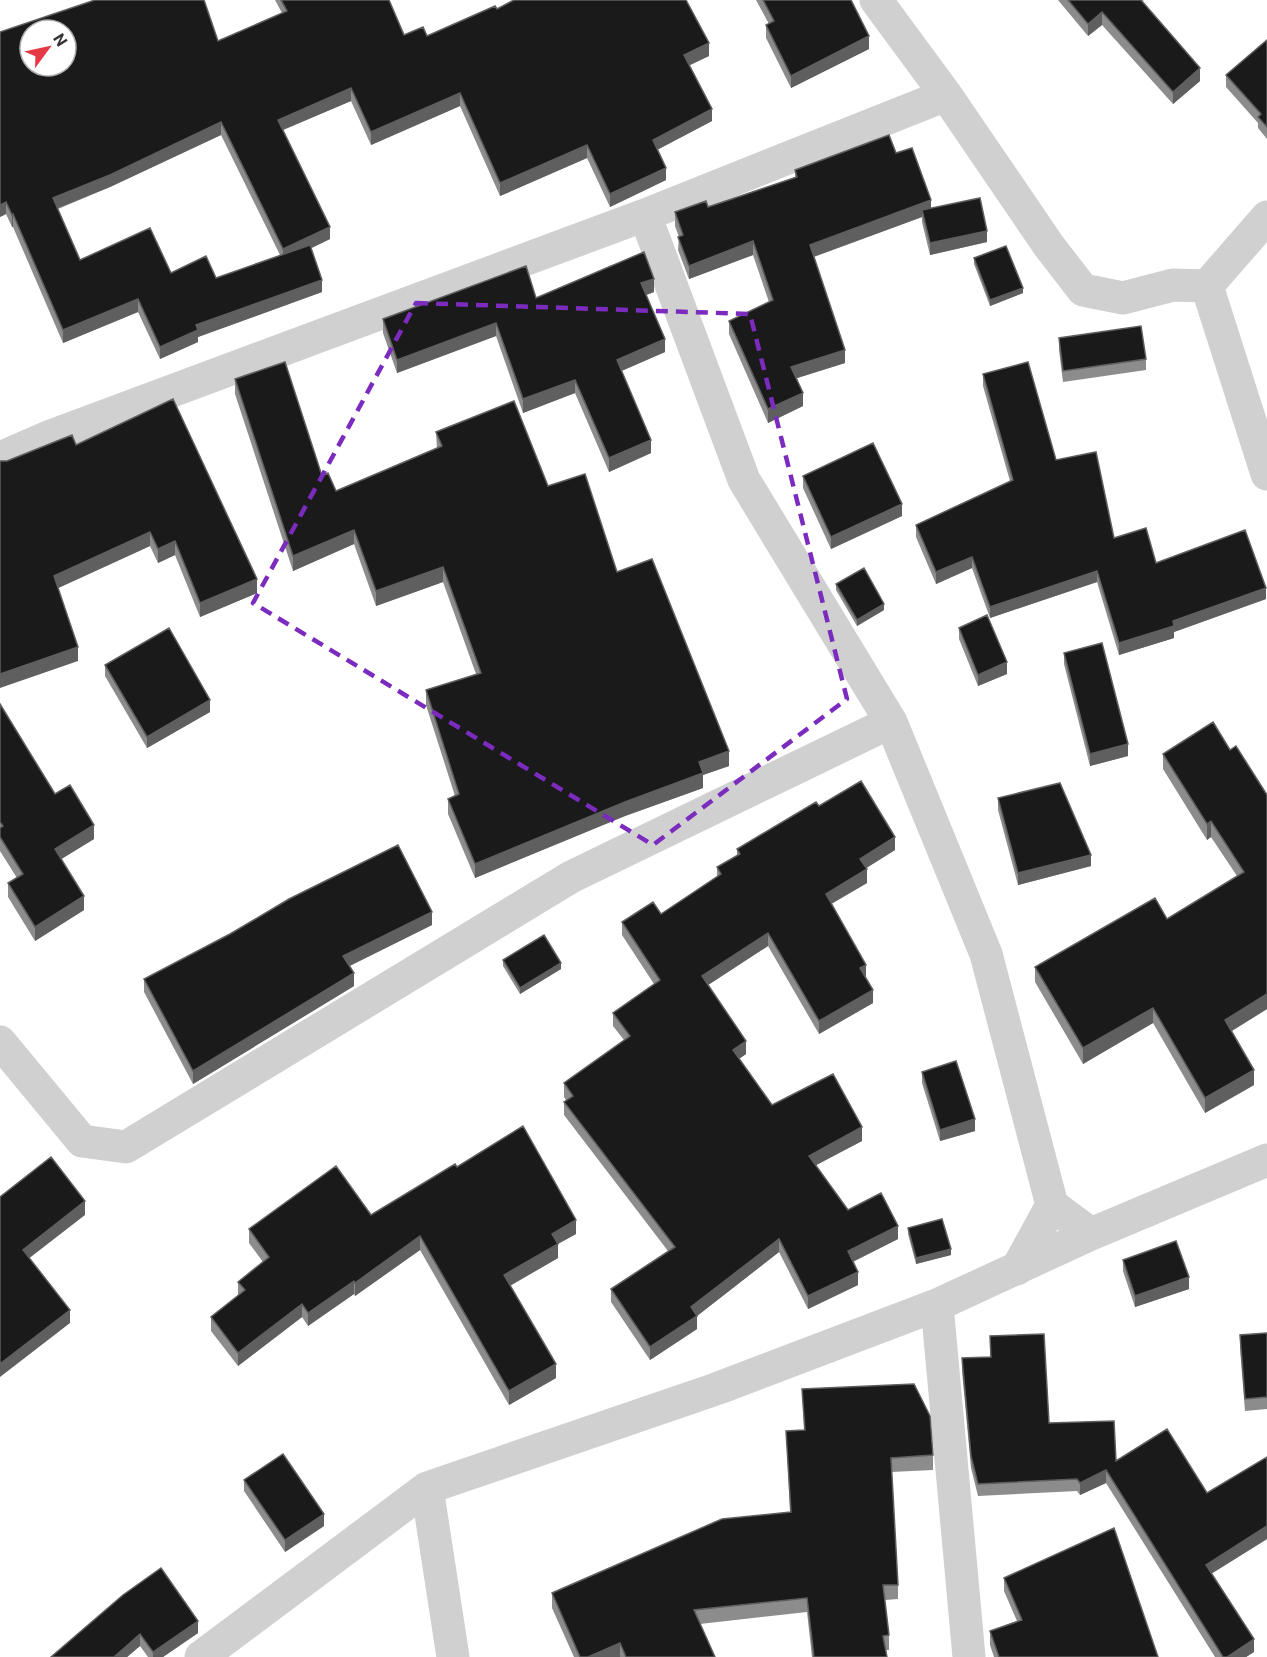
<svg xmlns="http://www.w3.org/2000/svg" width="1267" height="1657" font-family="Roboto,sans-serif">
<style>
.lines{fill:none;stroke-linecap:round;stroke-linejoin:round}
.minor{stroke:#d0d0d0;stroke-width:33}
.wall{fill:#8c8c8c;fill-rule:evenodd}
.shaded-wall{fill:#5f5f5f}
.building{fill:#1a1a1a;stroke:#5f5f5f;stroke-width:1.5;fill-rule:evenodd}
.marked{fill:none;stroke:#7b2cbf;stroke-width:4.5;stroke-dasharray:12 8;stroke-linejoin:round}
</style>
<rect width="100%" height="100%" fill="#fff"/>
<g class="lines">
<!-- minor -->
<path class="minor" d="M876,0L946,95L1049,246L1083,290L1123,298L1173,285L1207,286L1267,217
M645,215L744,480L891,722L986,954L1052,1205L1091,1234
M1207,286L1267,474
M0,458L51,436L645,215L946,95
M0,1042L82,1141L126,1147L571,877L891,722
M1017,1269L1052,1205
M937,1305L969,1657
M427,1488L453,1657
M201,1657L427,1488L716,1389L937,1305L1091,1234L1267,1160"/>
</g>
<!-- wall -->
<path class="wall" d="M275,0H389L404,35L427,36L497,9L709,56L689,65L712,121L657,150L666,180L610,207L587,158L500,196L460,106L371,145L351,101L283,130L330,239L311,248L322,292L198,337V342L160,359L138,312L63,343L13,227H12L6,214L0,217V32L218,41L282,13ZM221,135L280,255L216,278L80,260L58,209L110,187Z
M756,0H851L869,49L791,88L766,38V25L769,24Z
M1058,0H1144L1142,1L1200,81L1173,104L1102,25L1088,36Z
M1267,40V139L1258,128V123L1226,87V75Z
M896,153L931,208L987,242L930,255L922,222V217L814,257L845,363L797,378L803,406L768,423L729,334V321L769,302L753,255L689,279L678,250L679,237L675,226V212L708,207L795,177V170Z
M974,258L1023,293L990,306L974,264Z
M654,292L646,295L665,352L621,371L651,453L609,472L575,393L523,413L496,336L397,373L383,333V319L536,298Z
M1059,338L1146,359V370L1063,382L1059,350Z
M983,374L1056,460L1114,538L1156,563L1266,599L1174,632V638L1119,655L1097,582L990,618L972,568L936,584L916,537V525L1010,481L983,386Z
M235,379L336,491L437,449L436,432L548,486L617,572L729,766L703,775V788L625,816L475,878L448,814V799L455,796L426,705V690L476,674L443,582L376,606L354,544L293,571L235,394Z
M76,445L257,593L200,617L175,555L158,563L150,546L58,588L78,661L7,461Z
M803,476L902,516L831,549L803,488Z
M836,584L884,610L857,626L836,590Z
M959,628L1007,674L978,686L959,639Z
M1064,653L1128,756L1090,766L1064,664Z
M105,665L210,712L147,748L105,676Z
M0,704L55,794L94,839L61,859L84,910L35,941L8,897V883L17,878L0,851Z
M1230,750L1267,795V1009L1232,1031L1254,1085L1205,1113L1153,1023L1083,1064L1035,982V967L1167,919L1237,876L1211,837L1207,840L1163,769V754Z
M998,798L1091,866L1018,885L998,810Z
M819,806L895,850L866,868L867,883L831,904L866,978L873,1003L819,1034L768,946L708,985L746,1054L739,1059L772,1105L862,1141L815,1165L848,1210L898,1239L853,1262L858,1285L808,1309L779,1252L697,1316V1329L650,1360L611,1302V1289L668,1251L564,1115V1102L566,1100L564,1097V1083L624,1040L613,1026V1013L654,984L622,935V922L661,914L717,877V867L737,855V849Z
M432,925L350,966L354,986L193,1084L144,992V979Z
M503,960L561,969L520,994L503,966Z
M922,1072L975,1131L940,1141L922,1083Z
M457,1167L576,1234L558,1244V1258L510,1286L556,1378L509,1405L420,1250L355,1296L354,1294L308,1326L302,1317L238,1366L211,1331V1317L238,1296V1282L263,1262L249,1243V1229L371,1215Z
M908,1228L951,1255L916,1264L908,1234Z
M1123,1260L1189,1289L1135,1307L1123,1271Z
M1267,1333V1409L1245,1411L1240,1348V1335Z
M990,1336L1049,1423L1116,1461L1207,1493L1267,1457V1539L1211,1574L1254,1652L1246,1657H1215L1106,1483L1080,1495L1077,1491L978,1496L971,1468L962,1371V1358L990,1357Z
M802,1389L933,1455V1470L891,1472L898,1585V1599L885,1600L889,1635V1650H886L887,1657H812L807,1612L700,1624L715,1657H574L552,1608V1593L790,1512L786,1431L804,1430Z
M244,1480L324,1526L285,1552L244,1491Z
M1004,1578L1158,1657H994L990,1645V1631L1017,1621L1004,1591Z
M123,1595L198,1633L163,1657H148L140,1646L127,1657H51Z"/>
<!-- shaded-wall -->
<path class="shaded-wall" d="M1102,12V25L1088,36V24Z
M869,36V49L791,88V76Z
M709,43V56L684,68V55Z
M1200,68V81L1173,104V92Z
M351,88V101L278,132V120Z
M460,93V106L371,145V132Z
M712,109V121L653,152V140Z
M221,122V135L110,187L53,210V198Z
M587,145V158L500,196V183Z
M666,168V180L610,207V194Z
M931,200V214L922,210V217L810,258V245Z
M6,202V214L0,217V205Z
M13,214V227H12V215Z
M330,227V239L283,262V249Z
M987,231V242L930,255V243Z
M753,241V255L689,279V266Z
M654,279V292L641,297V283Z
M322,280V292L198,337V342L160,359V347L196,325Z
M1023,288V293L990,306V300Z
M138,299V312L63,343V330Z
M496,323V336L397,373V360Z
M665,339V352L617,373V360Z
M845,350V363L791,380V367Z
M575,380V393L523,413V399Z
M803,393V406L768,423V409Z
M651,440V453L609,472V458Z
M902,504V516L831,549V537Z
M354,530V544L293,571V556Z
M150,532V546L54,590V576Z
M175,541V555L158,563V549Z
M972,557V568L936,584V572Z
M443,567V582L376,606V591Z
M1097,571V582L990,618V607Z
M257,579V593L200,617V603Z
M1266,588V599L1174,632V638L1119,655V643L1173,621Z
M884,604V610L857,626V620Z
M78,647V661L0,688V674Z
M1007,662V674L978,686V675Z
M210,700V712L147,748V737Z
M1128,744V756L1090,766V754Z
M729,751V766L703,775V788L625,816L475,878V864L699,762Z
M1211,821V837L1207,840V824Z
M94,825V839L55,863V849Z
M895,837V850L860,872V859Z
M1091,855V866L1018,885V873Z
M867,869V883L826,907V894Z
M84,896V910L35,941V927Z
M432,912V925L343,969V956Z
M768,933V946L702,989V976Z
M561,963V969L520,994V988Z
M866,965V978L860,968Z
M354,973V986L193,1084V1071Z
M873,990V1003L819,1034V1021Z
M1267,994V1009L1225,1035V1020Z
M1153,1008V1023L1083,1064V1048Z
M746,1041V1054L733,1063V1050Z
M1254,1070V1085L1205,1113V1098Z
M975,1119V1131L940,1141V1130Z
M862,1127V1141L809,1169V1156Z
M85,1201V1215L23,1263V1250Z
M576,1220V1234L552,1247V1234Z
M898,1226V1239L848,1264V1251Z
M420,1236V1250L355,1296V1283Z
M779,1239V1252L697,1316V1329L650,1360V1347L691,1307Z
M558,1244V1258L504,1289V1275Z
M951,1249V1255L916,1264V1258Z
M858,1272V1285L808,1309V1296Z
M1189,1277V1289L1135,1307V1296Z
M354,1281V1294L308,1326V1313Z
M302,1304V1317L238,1366V1353Z
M70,1310V1323L0,1377V1364Z
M556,1364V1378L509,1405V1391Z
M1106,1470V1483L1080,1495V1483Z
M324,1514V1526L285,1552V1540Z
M1267,1526V1539L1206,1577V1565Z
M198,1621V1633L163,1657H153V1652Z
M140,1634V1646L127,1657H114Z
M1254,1639V1652L1246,1657H1227Z
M620,1643V1657H588Z"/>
<!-- building -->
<path class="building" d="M95,0H204L218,41L287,11L281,0H389L404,35L423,27L427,36L495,6L497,9L514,0H686L709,43L684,55L712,109L653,140L666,168L610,194L587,145L500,183L460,93L371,132L351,88L278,120L330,227L283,249L221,122L110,175L53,198L80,260L150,228L171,273L206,256L216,278L310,245L322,280L196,325L198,330L160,347L138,299L63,330L13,214L12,215L6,202L0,205V32ZM30,30H66V66H30Z
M763,0H851L869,36L791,76L766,25L774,21Z
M1068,0H1141L1200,68L1173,92L1102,12L1088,24Z
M1267,40V127L1258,117L1261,114L1226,75Z
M889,135L896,153L912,148L931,200L810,245L845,350L791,367L803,393L768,409L729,321L773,300L753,241L689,266L678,237L683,235L675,212L706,201L708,207L797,177L795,170Z
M980,198L987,231L930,243L922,210Z
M1006,246L1023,288L990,300L974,258Z
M644,252L654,279L641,283L665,339L617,360L651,440L609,458L575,380L523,399L496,323L397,360L383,319L526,266L536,298Z
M1141,326L1146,359L1063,371L1059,338Z
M285,362L322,476L328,473L336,491L442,446L436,432L514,401L548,486L585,474L617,572L652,559L729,751L699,762L703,773L625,802L475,864L448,799L459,794L426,690L481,673L443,567L376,591L354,530L293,556L235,379Z
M1028,362L1056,460L1096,452L1114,538L1146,528L1156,563L1245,530L1266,588L1173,621L1174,626L1119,643L1097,571L990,607L972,557L936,572L916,525L1013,480L983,374Z
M173,399L257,579L200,603L175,541L158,549L150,532L54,576L78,647L0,674V461H7L72,435L76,445Z
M873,443L902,504L831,537L803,476Z
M864,568L884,604L857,620L836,584Z
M987,615L1007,662L978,675L959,628Z
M169,628L210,700L147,737L105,665Z
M1102,643L1128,744L1090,754L1064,653Z
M0,704L55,794L70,785L94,825L55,849L84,896L35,927L8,883L23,874L0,837V828L3,826L0,822Z
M1213,722L1230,750L1236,746L1267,795V994L1225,1020L1254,1070L1205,1098L1153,1008L1083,1048L1035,967L1155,898L1167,919L1244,872L1211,821L1207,824L1163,754Z
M861,781L895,837L860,859L867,869L826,894L866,965L860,968L873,990L819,1021L768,933L702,976L746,1041L733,1050L772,1105L833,1074L862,1127L809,1156L848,1210L881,1193L898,1226L848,1251L858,1272L808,1296L779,1239L691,1307L697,1316L650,1347L611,1289L675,1247L564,1102L573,1096L564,1083L630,1036L613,1013L660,980L622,922L653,902L661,914L721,874L717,867L740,854L737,849L816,802L819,806Z
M1060,783L1091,855L1018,873L998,798Z
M398,845L432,912L343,956L354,973L193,1071L144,979L230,934L289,899Z
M544,935L561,963L520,988L503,960Z
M956,1061L975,1119L940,1130L922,1072Z
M523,1126L576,1220L552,1234L558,1244L504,1275L556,1364L509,1391L420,1236L355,1283L354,1281L308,1313L302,1304L238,1353L211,1317L245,1290L238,1282L269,1257L249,1229L336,1166L371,1215L455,1164L457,1167Z
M51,1157L85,1201L23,1250L70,1310L0,1364V1197Z
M942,1219L951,1249L916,1258L908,1228Z
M1176,1241L1189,1277L1135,1296L1123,1260Z
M1267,1333V1397L1245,1399L1240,1335Z
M1044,1334L1049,1423L1114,1421L1116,1461L1167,1429L1207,1493L1267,1457V1526L1206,1565L1254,1639L1227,1657H1223L1106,1470L1080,1483L1077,1479L978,1484L971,1456L962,1358L991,1357L990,1336Z
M914,1384L930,1416L933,1455L891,1458L898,1585H883L889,1635L883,1636L887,1657H814L807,1598L694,1610L715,1657H626L620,1643L588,1657H580L552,1593L722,1519L791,1512L786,1431L805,1430L802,1389Z
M283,1454L324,1514L285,1540L244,1480Z
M1114,1528L1158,1657H999L990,1631L1022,1620L1004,1578Z
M161,1568L198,1621L153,1652L140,1634L114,1657H51L123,1595Z"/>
<!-- marked area -->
<path class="marked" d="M416,303L750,314L847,699L653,845L253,603Z"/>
<!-- north arrow -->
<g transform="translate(48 48) rotate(57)"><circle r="28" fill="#ffffff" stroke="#adadad" stroke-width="1.5"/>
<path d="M0-4.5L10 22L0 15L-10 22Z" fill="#e63946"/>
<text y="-9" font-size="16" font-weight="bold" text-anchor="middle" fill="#333333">N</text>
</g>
</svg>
